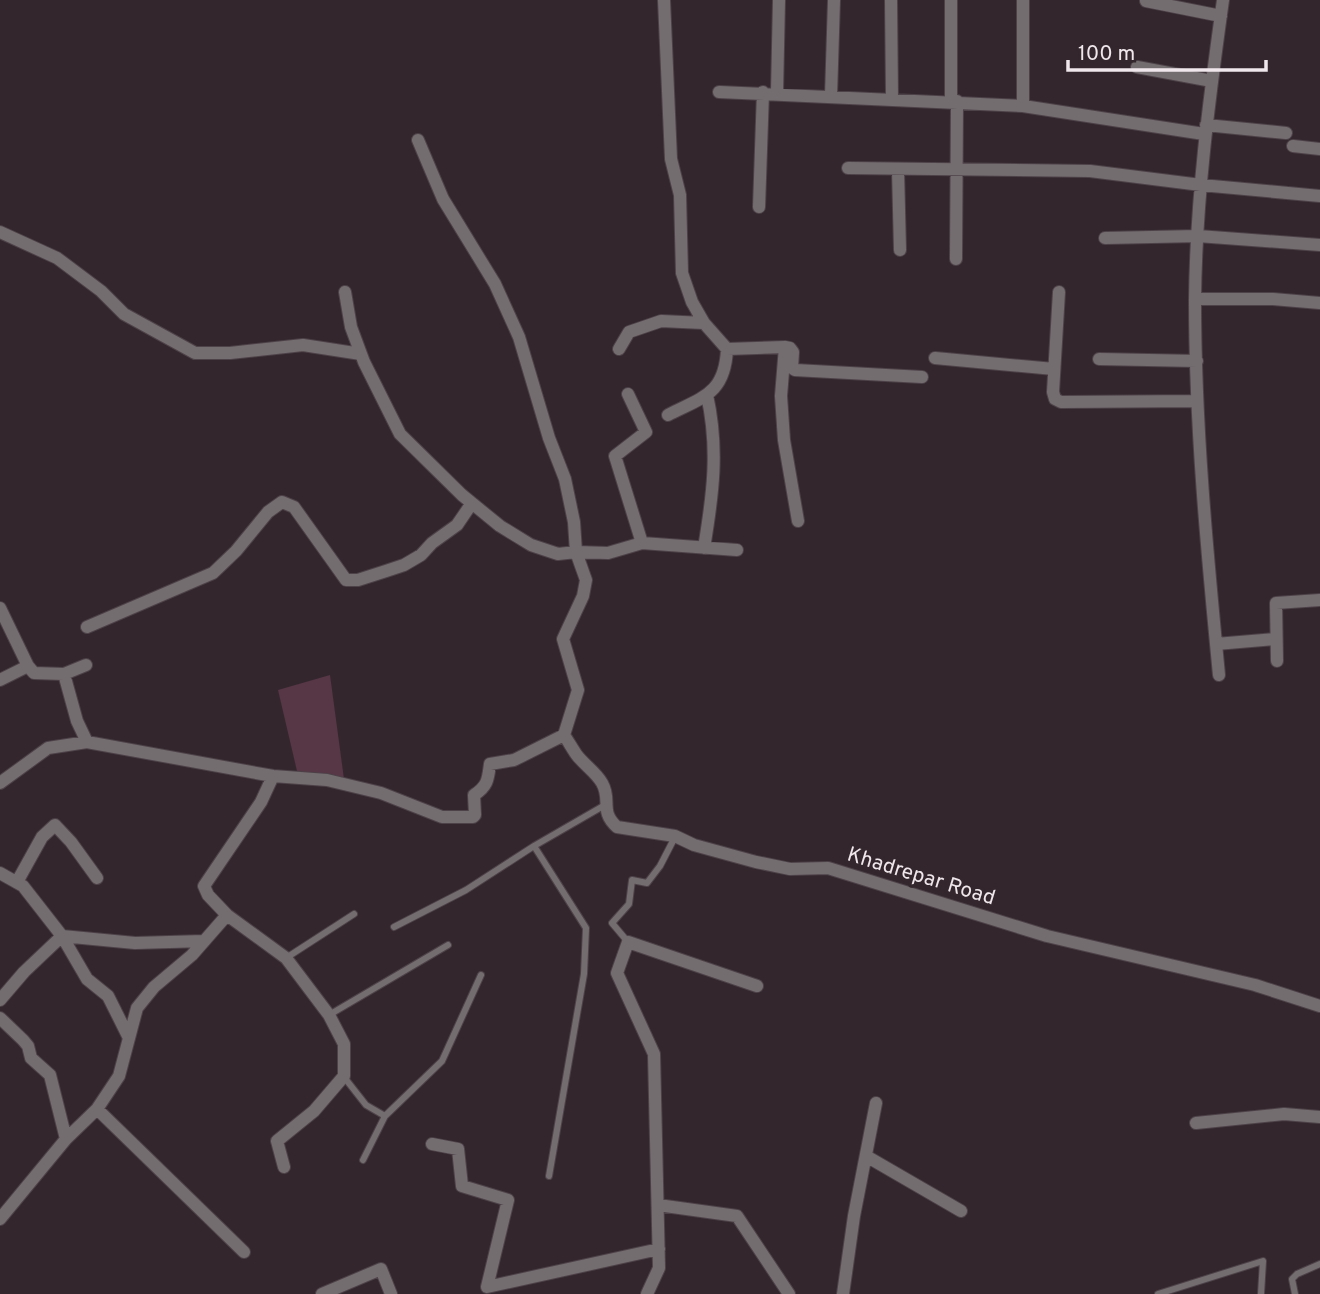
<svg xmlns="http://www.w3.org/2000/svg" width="1320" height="1294" font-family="Overpass,sans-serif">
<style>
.green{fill:#573646}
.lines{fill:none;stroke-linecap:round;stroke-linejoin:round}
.lane-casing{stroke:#4d4248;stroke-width:8}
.street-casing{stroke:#4d4248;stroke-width:14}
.lane{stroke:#746d70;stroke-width:6}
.street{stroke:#746d70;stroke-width:12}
.labels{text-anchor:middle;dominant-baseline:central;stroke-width:7;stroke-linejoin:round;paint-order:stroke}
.street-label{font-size:21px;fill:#efe7eb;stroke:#33272d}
</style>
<rect width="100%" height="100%" fill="#33272d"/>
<!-- green -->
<path class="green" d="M330,675L344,779L297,771L278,690Z"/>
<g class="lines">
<!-- lane casing -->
<g class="lane-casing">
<path id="lane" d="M534,846L586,928L584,974L549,1176
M394,927L466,890L534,846L605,805
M628,942L612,923L629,904L632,880L647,883L660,866L675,837
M286,958L354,914
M329,1015L448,945
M344,1077L366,1105L385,1116
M363,1160L385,1116L442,1061L481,975
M1158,1294L1263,1261L1261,1294
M1295,1294L1292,1279L1297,1274L1320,1264"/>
</g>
<!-- street casing -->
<g class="street-casing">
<path id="street" d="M664,0L671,159L680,195L682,273L692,302L704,323L727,349C725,394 703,397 668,415
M891,0L892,98
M951,0V101
M1146,1L1221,16
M1137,67L1212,81
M719,92L1023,106L1204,134
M777,93L779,0
M831,96L834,0
M1023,106V0
M1206,125L1286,133
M1293,146L1320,149
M848,168L1090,171L1201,185L1320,196
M898,170L900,250
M759,207L763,92
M0,232L57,258L101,291L124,314L195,353H230L303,345L361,354
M1105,238L1198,236L1320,245
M956,259L957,101
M345,292L351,327L364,362L400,434L462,495L500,526L531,545L558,554L576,552L608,553L642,543L737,550
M1059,292L1053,392L1055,399L1061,402L1197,401
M1195,299H1273L1320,303
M785,347L781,396L784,440L798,521
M619,349L629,332L661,321L704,323
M727,349L785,347L790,348L793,352L792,368L795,370L922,377
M935,358L1054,369
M1099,359L1197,361
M628,394L646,432L615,456L642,543
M704,548C713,494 719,449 707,395
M0,608L28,666L34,673L64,674L86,665
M87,627L213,573L236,551L268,512L282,502L294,507L346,580H358L386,571L404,565L421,555L432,543L457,525L472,503
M1216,644L1275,639
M1277,661L1276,603L1320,600
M64,674L77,721L87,742
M1219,675C1207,551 1195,425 1195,300C1196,199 1209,100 1223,0
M0,680L28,666
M564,735C568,741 572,748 576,754C583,764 596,772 602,783C612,800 599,811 617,827L675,836L694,845L756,862L790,869L828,868L1047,936L1255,985L1320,1006
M0,783L48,748L87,742L273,776L327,780L381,793L442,817H473L475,815L474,795C488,786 488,779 490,764L514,760L564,735L578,690L563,639L583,596L586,580L576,552L574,522L565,479L549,438L519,337L495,284L443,199L418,140
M0,873L23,886L62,936L135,943L204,941
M17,882L42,837L55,825L71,842L97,878
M227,915L286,958L329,1015L344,1044V1076L314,1111L277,1141L284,1167
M0,1000L24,972L62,936L87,979L108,996L129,1038
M0,1018L23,1040L28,1046L31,1058L50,1075L66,1139
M97,1109L244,1252
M1196,1123L1284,1114L1320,1117
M432,1144L458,1149L462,1186L508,1200L487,1287L659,1249
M866,1156L961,1211
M658,1205L737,1216L789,1294
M0,1219L66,1139L97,1109L119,1076L137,1008L154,987L192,955L227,915L208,895L204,886L261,802L273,776
M322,1294L381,1269L391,1294
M647,1294L659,1268L654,1054L617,973L628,942L757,986
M843,1294L854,1216L876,1103"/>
</g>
<!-- lane -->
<use href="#lane" class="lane"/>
<!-- street -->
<use href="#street" class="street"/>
</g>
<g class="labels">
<!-- street labels -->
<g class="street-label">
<text transform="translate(921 877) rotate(17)">Khadrepar Road</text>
</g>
</g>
<!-- scale -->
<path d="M1068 60v10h198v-10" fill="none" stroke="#efe7eb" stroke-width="3.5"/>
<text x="1078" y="60" font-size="21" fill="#efe7eb" stroke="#33272d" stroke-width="5" paint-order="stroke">100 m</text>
</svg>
